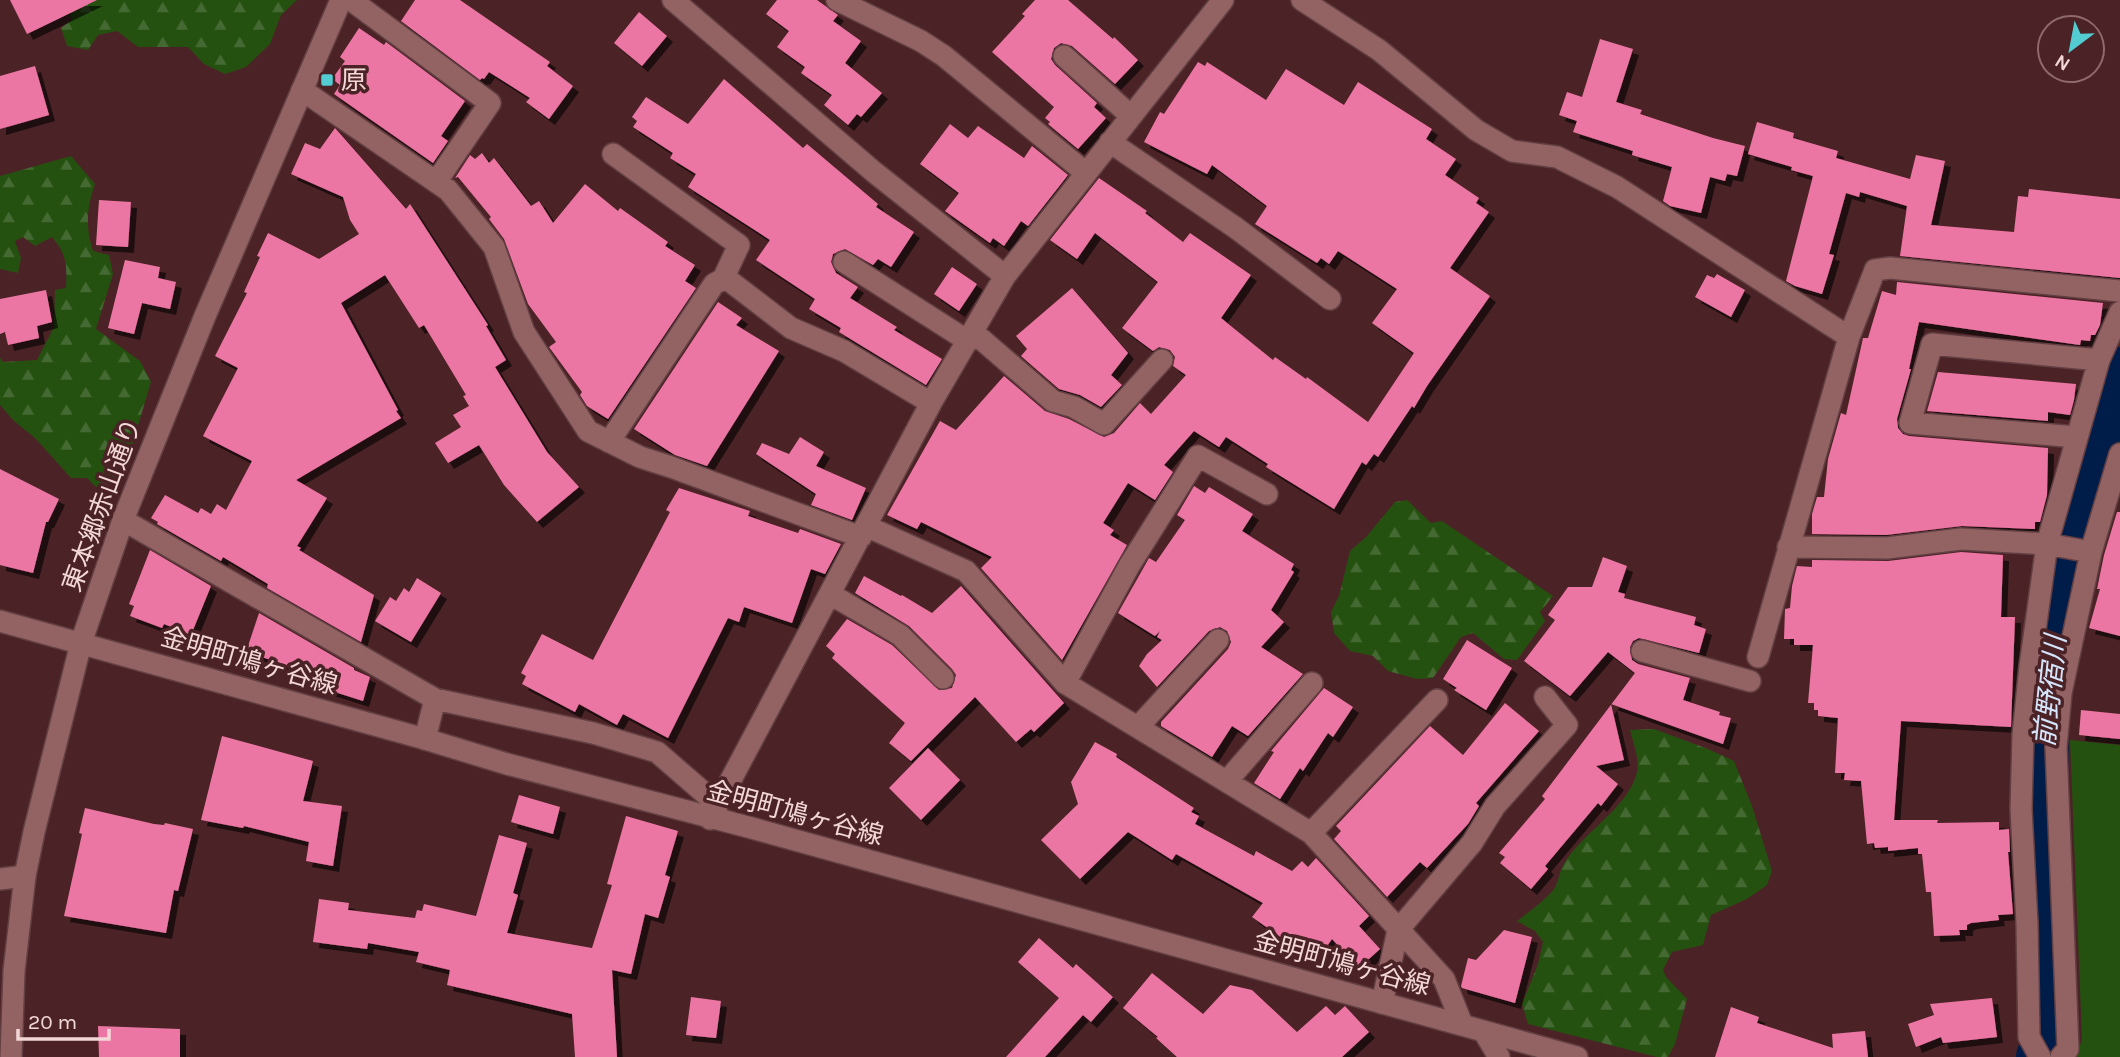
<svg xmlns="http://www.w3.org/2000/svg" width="2120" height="1057" font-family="Karla,'Noto Sans JP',sans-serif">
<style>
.grass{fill:#255110}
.forest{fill:url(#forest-firs)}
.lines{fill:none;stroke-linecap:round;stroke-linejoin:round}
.river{stroke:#001d4a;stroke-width:54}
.building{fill:#ec76a3;filter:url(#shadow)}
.street-casing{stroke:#623f42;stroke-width:24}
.secondary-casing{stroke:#623f42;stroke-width:24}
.street{stroke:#936364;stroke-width:21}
.secondary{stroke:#936364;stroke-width:21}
.poi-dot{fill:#52ccd0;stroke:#4b2225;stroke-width:2.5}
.labels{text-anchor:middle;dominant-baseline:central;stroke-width:7;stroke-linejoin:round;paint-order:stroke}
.poi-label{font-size:26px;fill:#f3d7d7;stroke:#4b2225;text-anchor:start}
.street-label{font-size:26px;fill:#f3d7d7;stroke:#4b2225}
.water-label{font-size:28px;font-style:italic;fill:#d5e5fc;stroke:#4b2225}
</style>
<defs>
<pattern id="forest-firs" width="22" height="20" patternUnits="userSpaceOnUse" patternTransform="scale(1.75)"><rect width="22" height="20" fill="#255110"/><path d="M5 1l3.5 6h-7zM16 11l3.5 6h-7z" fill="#456932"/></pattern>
<filter id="shadow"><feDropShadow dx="6" dy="6" stdDeviation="0" flood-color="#0009"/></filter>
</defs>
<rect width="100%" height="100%" fill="#4b2225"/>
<!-- grass -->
<path class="grass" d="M2070,740L2120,745V1057H2076L2082,1039Z"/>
<!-- forest -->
<path class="forest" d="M66,0H297L281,15L270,44L246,67L225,74L204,64L188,47H138L117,31L98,35L88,50L67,46L61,28L72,20Z
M71,156L95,184C87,207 85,227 93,251L109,255L113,274L96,329L140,361L151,382L131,449L123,457L115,484L96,487L87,478H71L35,438L14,421L0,405V358L3,362L37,360L54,327L55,290L66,288C67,265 67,255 52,237L35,246L23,237L15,241L21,258L18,273L0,269V176Z
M1407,500L1431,523L1442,521L1553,596L1540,612L1545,621L1517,660L1504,659L1473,633L1461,637L1433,678L1417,679L1388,671L1373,656L1350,651L1334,633L1331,612L1339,596L1350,551L1366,537L1395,502Z
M1654,729L1708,749L1734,761L1752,806L1772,871L1767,885L1747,899L1711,915L1703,945L1672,952L1663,970L1666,977L1687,999L1675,1044L1668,1057H1657L1528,1024L1522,1004L1538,964L1543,942L1535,931L1517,921C1530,911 1544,901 1554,889C1559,882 1559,872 1564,864C1582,832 1629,808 1637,772C1640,760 1633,742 1630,730Z"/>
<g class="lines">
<!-- river -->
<path class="river" d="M2043,1057L2047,1047L2041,714L2073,536L2102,427L2120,374"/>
</g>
<!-- building -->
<path class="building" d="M10,0H97L27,34Z
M415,0H460L550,62L547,66L573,86L549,119L526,102L530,98L489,72L484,79L482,78L480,80L401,21Z
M777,0H817L838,15L833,21L861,41L845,63L882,93L861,117L857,114L848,125L824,105L832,95L801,73L805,67L777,47L789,31L766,14Z
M1035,0H1068L1113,39L1114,37L1138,60L1115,84L1072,46L1061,43L1054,48L1051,59L1055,65L1097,103L1094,107L1106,118L1078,149L1048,124L1050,122L1045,118L1054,107L992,52L1025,16L1022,14Z
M639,12L667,36L642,66L614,43Z
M359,28L384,45L386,42L465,101L441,136L448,141L433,163L334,94L340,85L332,79L345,61L340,57Z
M1600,39L1633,49L1616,102L1642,110L1640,114L1713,138L1745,146L1737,176L1727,174L1725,181L1710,177L1701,213L1670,206L1663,201L1672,167L1632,155L1633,151L1573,132L1577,121L1559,115L1567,92L1582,97Z
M1198,62L1205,66L1207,62L1266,100L1286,69L1344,105L1358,82L1432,129L1426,139L1456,159L1445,175L1479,198L1476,203L1489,212L1450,268L1490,296L1427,386L1414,408L1412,406L1378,457L1374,454L1366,465L1362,462L1334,509L1266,467L1268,464L1226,437L1219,447L1194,431L1164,465L1173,472L1155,500L1128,483L1103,523L1114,530L1110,535L1127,545L1062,660L981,568L992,557L921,522L917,529L887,515L940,421L956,430L1004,376L1045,411L1069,419L1104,437L1114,433L1140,403L1151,414L1186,375L1173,366L1175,357L1170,350L1159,347L1153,351L1122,328L1158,282L1095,233L1077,259L1050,240L1099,178L1147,211L1145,213L1183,242L1190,233L1251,275L1221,318L1273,360L1275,357L1306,379L1307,377L1368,422L1414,353L1372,323L1397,289L1338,251L1329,264L1321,258L1317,263L1255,224L1267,206L1212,165L1207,174L1144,142L1160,112L1164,114Z
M35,66L49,115L0,129V76Z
M724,79L803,148L807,144L878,204L876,207L914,232L891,267L878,259L873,265L845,249L833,254L831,262L836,273L858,287L850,298L897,327L894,330L942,359L926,385L839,332L841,328L809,309L815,299L756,260L770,240L688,187L696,174L670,158L673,153L633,127L637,121L632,117L646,97L688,124Z
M1757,122L1794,133L1793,138L1838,151L1836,158L1910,179L1916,155L1945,161L1931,225L2014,232L2018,196L2028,197L2029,189L2120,199V278L1900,256L1907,206L1860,192L1859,197L1846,193L1829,254L1834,255L1822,294L1795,286L1786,281L1813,176L1791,170L1792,167L1748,154Z
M950,124L968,138L978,126L1024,158L1032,146L1068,175L1028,226L1021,221L1004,246L993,238L990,243L945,211L959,193L920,164Z
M335,128L406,209L410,204L488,325L486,326L506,360L495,367L547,452L579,487L537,522L504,485L479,445L448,463L435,443L461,427L453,415L469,406L463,396L466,395L424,325L419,328L385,275L341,303L398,410L396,411L401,418L296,480L327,498L297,546L301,548L299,550L374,595L361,642L267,588L268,584L223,557L221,561L157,524L158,522L151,518L165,495L198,513L201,508L211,514L217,504L226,510L252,461L203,436L238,368L215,356L247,293L244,292L260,257L257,256L268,233L319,259L359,234L350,220L343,197L291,174L305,143L320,149Z
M482,153L489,163L494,158L531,206L539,201L553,223L585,184L618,211L620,208L668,242L665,246L695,265L685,281L696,288L608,419L587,406L580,395L582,392L549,347L556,342L528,304L504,239L489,219L491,217L458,177L455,178L470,155L475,159Z
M99,200L131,202L128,247L96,245Z
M125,260L160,267L158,278L176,282L170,309L142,303L134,334L108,328Z
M952,267L977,284L959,311L934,294Z
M1717,274L1745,290L1731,317L1695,297L1707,275L1714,278Z
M1897,282L2103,303L2100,325L2095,335H2091L2090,341L2081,340L2080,345L1919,322L1909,369H1911L1897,419L1898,428L1903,434L1909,436L2048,448L2047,495L2040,522H2035V529L1962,526L1886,535L1812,534V514L1817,497H1824L1828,459L1841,413L1846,415L1863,338H1868L1882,291L1896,295Z
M1072,288L1128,353L1111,375L1122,385L1101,407L1080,395L1059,389L1021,356L1027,349L1016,336Z
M46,290L52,322L37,326L39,338L8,345L5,332L0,334V299Z
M718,302L742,318L736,325L779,351L707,466L675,455L634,429Z
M1938,372L2076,384L2074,400L2070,415L2048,412V421L1927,411Z
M800,437L824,452L816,466L866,488L852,520L811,505L816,494L756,454L762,443L789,454Z
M0,469L59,499L48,522H46L33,573L0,565Z
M1194,486L1205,493L1209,487L1253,514L1242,531L1294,564L1291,570L1294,572L1271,610L1284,622L1261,647L1303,674L1248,736L1232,726L1212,757L1161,726V722L1228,649L1231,642L1227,631L1220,627L1209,631L1157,687L1139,666L1147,654L1162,640L1157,637L1160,631L1155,636L1118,613L1149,558L1156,562L1185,520L1177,515Z
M679,488L750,511L748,516L798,533L800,529L841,544L825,574L811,569L792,623L744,607L739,622L728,618L668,738L623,714L617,725L579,704L575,712L522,684L526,676L521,673L542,634L593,660L670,512L666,510Z
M2117,512H2120V636L2089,628L2100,589H2097L2104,555Z
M150,550L211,586L191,635L164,624L162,628L130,616L134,606L129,604Z
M1961,552L2003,555L2001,617H2015L2011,727L1901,721L1894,820H1938L1937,823L1999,822V830L2009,829L2010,852H2008L2013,914L1998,915L1999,920L1971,923L1967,925V930H1959L1960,935L1934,936L1931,892H1926L1922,854H1918V848L1888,851V847L1875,848L1874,843L1867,844L1861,781L1844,780L1845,773H1835L1838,718L1818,716V710H1814V703H1808L1813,645H1794V639H1784L1785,609L1790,608L1792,586L1797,566L1812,567V560L1888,561Z
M1603,557L1627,566L1618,592L1625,594L1624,598L1696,617L1694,625L1706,629L1699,653L1639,638L1633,641L1630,647L1632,660L1638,664L1690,678L1683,700L1720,712L1719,715L1731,718L1723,744L1611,704L1624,760L1596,766L1618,784L1601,806L1598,803L1545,866L1548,869L1531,889L1500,863L1505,857L1499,853L1545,799L1542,796L1635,673L1608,652L1570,696L1524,661L1555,620L1548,615L1568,587H1592Z
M864,576L901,596L902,595L932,613L961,586L1064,703L1034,732L1031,729L1016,742L975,697L911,761L889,743L905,723L832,658L835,654L826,646L847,619L892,645L939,690L952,688L956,675L952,669L909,626L855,593Z
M417,578L441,593L411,642L375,621L390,597L396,601L404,588L409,592Z
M259,613L354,668V670L370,677L363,701L316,686L320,676L246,652Z
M1467,640L1512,668L1486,710L1454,690L1457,688L1443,679Z
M1324,688L1353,707L1333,737L1328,733L1303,771L1300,768L1280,799L1254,783L1274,752L1271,751Z
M1505,703L1539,731L1476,803L1479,806L1468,824L1427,868L1420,862L1387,897L1334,839L1341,831L1336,826L1430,726L1463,755Z
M2081,710L2120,714V739L2079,735Z
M222,736L313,761L303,801L342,806L333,866L306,861L309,842L244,826L243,828L201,820Z
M1095,742L1117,754L1116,757L1194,808L1191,812L1199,816L1195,824L1254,856L1256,851L1292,871L1302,861L1308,867L1316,858L1369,916L1359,926L1380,949L1359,968L1332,939L1316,962L1252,917L1263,903L1176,854L1172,860L1128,832L1080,879L1041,840L1078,804L1071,782Z
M928,748L960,780L921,820L889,788Z
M519,795L560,807L553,834L511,822Z
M85,808L154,824L164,825L165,823L193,829L178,891L174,890L166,933L64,916L82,834L79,833Z
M626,816L678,831L665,875L670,877L658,918L645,914L631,974L612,970L617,1057H575L572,1014L447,985L450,970L416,962L419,952L368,943L367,949L313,942L319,899L349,903L348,910L415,918L417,910L422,911L424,904L476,916L499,835L527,843L513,893L518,895L507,933L592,948L612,885L607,884Z
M1504,930L1532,937L1515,1003L1462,988L1461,986L1468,958L1476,960Z
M1039,938L1073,968L1076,964L1113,997L1091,1022L1083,1015L1045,1057H1006L1059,998L1018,962Z
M1152,973L1203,1014L1230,985L1252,990L1297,1032L1326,1006L1335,1015L1345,1006L1369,1032L1342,1057H1177L1156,1038L1158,1037L1123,1008Z
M691,997L721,1001L716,1038L686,1035Z
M1992,998L1997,1037L1943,1043L1941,1037L1916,1047L1908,1024L1934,1015L1930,1004Z
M1731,1007L1759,1017L1757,1023L1833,1048L1832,1034L1865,1031L1868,1057H1715Z
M98,1026L180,1029V1057H99Z"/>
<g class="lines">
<!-- street casing -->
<g class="street-casing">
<path id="street" d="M351,0L490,103L436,182
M673,0L874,172L1005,276
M837,0L921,41L944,56L1086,173
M1302,0L1379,50L1476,130L1512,151L1557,157L1617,187L1849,337
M1064,56L1131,116
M302,90L448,190L494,247L524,332L588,431L640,457L671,467L861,537
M1110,142L1236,228L1330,299
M613,154L739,245L723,279
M844,262L968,341
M973,332L1053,401L1074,407L1104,424L1162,360
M2076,437L1910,423L1932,344L2099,360
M609,442L714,284L723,279L731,282L791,328L844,351L931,403
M123,520L435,699
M866,526L966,571L1065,683L1311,833L1444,979L1462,1024
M1788,547L1887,548L1961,539L2047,544L2091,552
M830,594L900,635L943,678
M1642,651L1750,681
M1758,657L1849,337L1875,270L1890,268L2120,291
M1065,683L1129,566L1198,456L1267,494
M1138,727L1218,640
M425,739L435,699L593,733L657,752L717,804
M1227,781L1312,683
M710,819L931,403L1005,276L1223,0
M1311,833L1437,700
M0,879L25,876
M1382,1003L1398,930L1472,843L1495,806L1567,725L1545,697
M1484,1032L1499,1057
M2040,1057L2029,1037L2027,924L2021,809L2023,735L2030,666L2047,544L2099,360L2120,312
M2061,1057L2068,1049L2056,747L2061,693L2091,552L2120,454"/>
</g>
<!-- secondary casing -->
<g class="secondary-casing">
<path id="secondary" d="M0,621L425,739L507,764L748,827L1577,1057
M11,1057L14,971L25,876L34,832L81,643L123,520L205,316L341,0"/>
</g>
<!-- street -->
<use href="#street" class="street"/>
<!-- secondary -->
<use href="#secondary" class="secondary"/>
</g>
<!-- markers -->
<rect class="poi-dot" x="320" y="73" width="14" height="14" rx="3.5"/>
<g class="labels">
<!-- poi labels -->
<g class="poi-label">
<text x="341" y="80">原</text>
</g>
<!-- street labels -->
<g class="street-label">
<text transform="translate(102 505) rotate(-70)">東本郷赤山通り</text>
<text transform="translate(249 661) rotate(16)">金明町鳩ヶ谷線</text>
<text transform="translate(795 813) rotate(15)">金明町鳩ヶ谷線</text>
<text transform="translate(1342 963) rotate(15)">金明町鳩ヶ谷線</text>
</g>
<!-- water labels -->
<g class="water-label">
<text transform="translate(2050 691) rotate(-84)">前野宿川</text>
</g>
</g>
<!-- north arrow -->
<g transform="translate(2071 49) rotate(212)"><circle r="33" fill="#4b2225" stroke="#8e6a6c" stroke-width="2"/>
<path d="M0-5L12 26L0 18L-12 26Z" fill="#52ccd0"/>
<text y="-10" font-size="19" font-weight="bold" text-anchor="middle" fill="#f3d7d7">N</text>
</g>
<!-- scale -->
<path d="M18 1029v10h91v-10" fill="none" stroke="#f3d7d7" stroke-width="3.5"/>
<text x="28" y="1029" font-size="21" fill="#f3d7d7" stroke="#4b2225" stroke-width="5" paint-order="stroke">20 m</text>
</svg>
